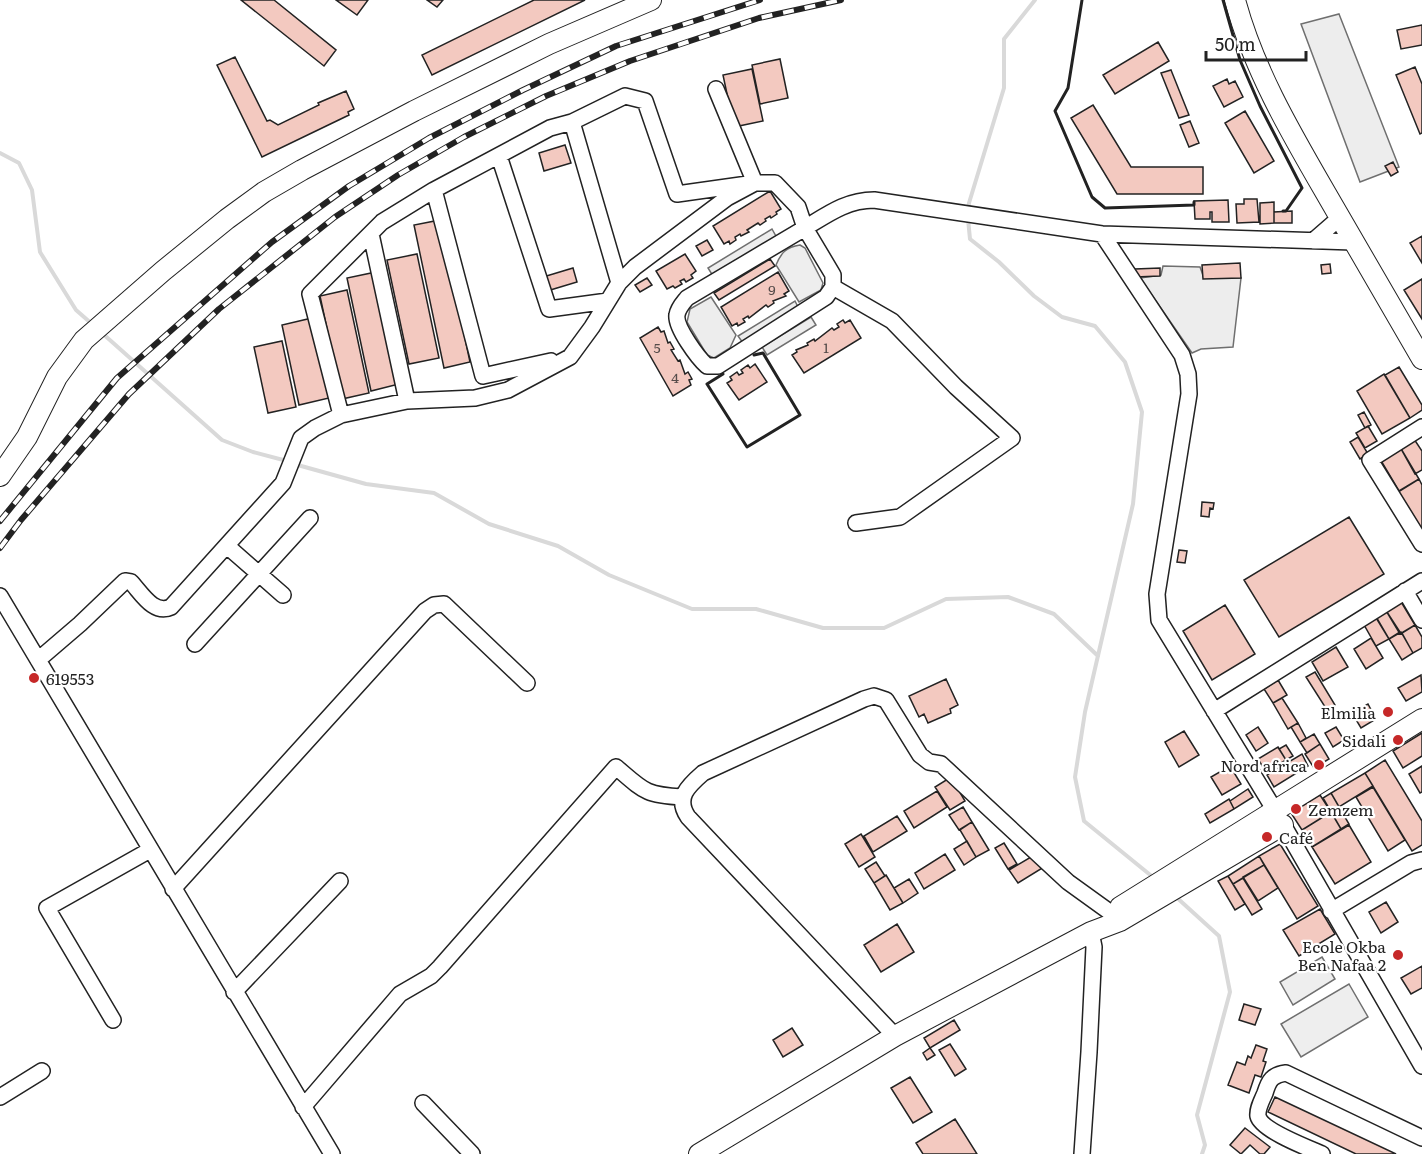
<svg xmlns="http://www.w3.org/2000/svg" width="1422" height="1154" font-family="Literata,serif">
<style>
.green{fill:#eee;stroke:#6f6f6f;stroke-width:1.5}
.parking{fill:#ededed;stroke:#6f6f6f;stroke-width:1.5}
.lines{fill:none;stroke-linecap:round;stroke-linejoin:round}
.stream{stroke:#d9d9d9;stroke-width:4}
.building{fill:#f3c9c0;stroke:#222;stroke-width:1.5}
.minor-casing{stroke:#222;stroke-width:18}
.major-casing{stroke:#222;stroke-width:22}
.minor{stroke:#fff;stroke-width:15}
.major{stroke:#fff;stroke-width:20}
.rail-casing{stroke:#222;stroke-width:6}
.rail{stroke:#fff;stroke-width:4;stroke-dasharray:11;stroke-linecap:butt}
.wall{stroke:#222;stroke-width:3}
.poi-dot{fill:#c62828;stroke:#fff;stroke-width:2}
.labels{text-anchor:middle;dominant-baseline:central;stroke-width:4.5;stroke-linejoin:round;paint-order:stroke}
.number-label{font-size:14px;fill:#564c4a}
.poi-label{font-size:16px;fill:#222;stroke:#fff;text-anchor:end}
</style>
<rect width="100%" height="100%" fill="#fff"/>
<!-- green -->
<path class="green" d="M800,245L805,248L823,283L821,290L799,302L776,265C781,253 786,247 800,245Z
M1322,957L1335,979L1293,1005L1280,982Z
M1349,984L1368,1017L1301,1057L1281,1024Z"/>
<!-- parking -->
<path class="parking" d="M1339,14L1399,167L1360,182L1301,24Z
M772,229L777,238L713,276L708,268Z
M1163,266L1200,267L1204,278H1241L1233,347L1201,349L1192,353L1140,278L1161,275Z
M711,297L736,335L730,348L714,358L707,355L687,322L690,309Z
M795,301L799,309L743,343L738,336Z
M811,317L816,325L767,355L762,347Z"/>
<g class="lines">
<!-- stream -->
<path class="stream" d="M0,153L19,163L32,190L40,252L76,310L92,324
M968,211L969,203L1004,88V39L1035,0
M968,219L970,239L999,262L1034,296L1062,317L1095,326L1125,362L1142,412L1133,504L1085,712L1075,777L1084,821L1154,878
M102,333L222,440L253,452L287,461
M294,464L366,484L434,493L489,524L558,546L609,575L692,609H756L823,628H884L946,599L1008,597L1054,614L1098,656
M1175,896L1219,936L1230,992L1197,1115L1205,1145L1202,1154"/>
</g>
<!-- building -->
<path class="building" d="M241,0H274L336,50L324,66Z
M336,0H368L357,15Z
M427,0H443L437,7Z
M534,0H585L432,75L422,55Z
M1422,25V45L1401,49L1397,30Z
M1158,42L1169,61L1115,94L1103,75Z
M235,57L267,121L270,120L278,125L319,105L318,103L346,91L354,109L348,112L349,115L262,157L217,65Z
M780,59L788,98L760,104L752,65Z
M1415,67L1422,84V133L1420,134L1396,75Z
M752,69L763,121L734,127L723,75Z
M1171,70L1189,115L1179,118L1161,73Z
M1227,79L1229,84L1235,81L1243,97L1224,107L1213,86Z
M1093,105L1131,167H1203V194H1117L1071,118Z
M1245,111L1274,161L1254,173L1225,123Z
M1190,121L1199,143L1189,147L1180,125Z
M565,145L571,163L544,171L539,153Z
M1393,162L1398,172L1391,176L1385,166Z
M770,191L781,209L776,212L777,214L771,218L770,216L765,219L766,221L760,225L758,223L747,230L749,232L741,236L740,234L735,237L736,240L730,244L729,241L724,244L713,226Z
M1244,199H1257L1259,222L1237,223L1236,204H1244Z
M1228,200L1229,222H1212V212H1210V219H1195L1194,201Z
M1274,202V223L1260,224V203Z
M1292,211V223H1274V212Z
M440,220L470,362L444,368L414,225Z
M1422,236V263L1410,243Z
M707,240L713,250L702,256L696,246Z
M417,254L439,358L409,364L387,260Z
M685,254L696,271L691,275L693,278L686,282L684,279L680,281L682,284L675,288L673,286L667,289L656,271Z
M770,259L775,266L719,300L714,293Z
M1240,263L1241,278L1203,279L1202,265Z
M1330,264L1331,273L1322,274L1321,265Z
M573,268L577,282L547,291L543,277Z
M1160,268V276L1135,277V269Z
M376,272L399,384L371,391L347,278Z
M778,272L789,291L784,294L786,296L773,301L774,303L768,307L766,305L749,318L748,316L743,319L745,322L738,326L737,323L732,326L721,307Z
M647,278L652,285L640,292L635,285Z
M1422,279V319L1404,290Z
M347,290L369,393L342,399L320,296Z
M312,318L329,398L299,405L282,325Z
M843,320L845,323L850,320L861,338L804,373L792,355L797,352L796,350L808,345L807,343L814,339L815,341L832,328L834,330L839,327L837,324Z
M658,327L661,332L664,331L668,343L670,342L674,349L671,350L678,361L680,360L685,374L688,372L692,379L689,380L691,385L673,396L640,338Z
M282,341L296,407L268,413L254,347Z
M755,364L767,382L739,400L727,383L732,380L730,377L737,372L739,375L743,373L741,370L748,365L750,368Z
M1399,367L1422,405V410L1410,418L1385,375Z
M1384,374L1410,418L1382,434L1357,391Z
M1364,412L1371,425L1365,428L1358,415Z
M1368,426L1377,441L1365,448L1356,433Z
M1358,437L1368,454L1360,459L1350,442Z
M1414,439L1422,451V470L1415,474L1400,447Z
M1400,447L1419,479L1399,491L1380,459Z
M1419,479L1422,485V532L1398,492Z
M1202,502L1214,503L1213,509L1210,508L1209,517L1201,516Z
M1349,517L1384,574L1279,637L1244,580Z
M1179,550L1187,551L1185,563L1177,562Z
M1400,600L1415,625L1400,634L1385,609Z
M1225,605L1255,654L1212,680L1183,631Z
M1385,609L1400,632L1389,639L1375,615Z
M1375,616L1389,639L1376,646L1363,623Z
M1415,625L1422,637V648L1413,653L1402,633Z
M1401,632L1413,653L1402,660L1389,639Z
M1371,638L1383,658L1366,669L1354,649Z
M1336,647L1348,667L1323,681L1312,662Z
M1315,672L1335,705L1327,710L1306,677Z
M1421,675L1422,692L1406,701L1398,688Z
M946,679L958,705L950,709L951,713L928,723L924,714L919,717L909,696Z
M1278,680L1287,695L1273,703L1264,689Z
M1282,698L1298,723L1288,729L1273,703Z
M1368,704L1376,719L1361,728L1352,713Z
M1298,723L1306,738L1300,742L1291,727Z
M1258,727L1268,743L1256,751L1246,735Z
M1336,727L1344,740L1333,747L1325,733Z
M1184,731L1199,755L1179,767L1165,742Z
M1422,733V756L1403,768L1393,751Z
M1314,734L1320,744L1307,753L1300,742Z
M1320,744L1329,759L1314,768L1305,754Z
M1286,745L1293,756L1286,760L1279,749Z
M1278,747L1286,760L1266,772L1258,759Z
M1302,754L1308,766L1274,787L1267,775Z
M1385,760L1422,821V845L1412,851L1365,773Z
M1230,766L1241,784L1222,795L1211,777Z
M1422,766V792L1420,793L1409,774Z
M1365,773L1373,786L1339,807L1331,793Z
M951,777L965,801L950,810L935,787Z
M1373,787L1405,840L1388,851L1356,797Z
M1248,789L1253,797L1234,809L1230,801Z
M937,791L947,807L914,828L904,811Z
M1331,793L1349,824L1341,829L1323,798Z
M1320,795L1331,812L1302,830L1291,813Z
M1229,799L1234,809L1210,823L1205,814Z
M963,807L972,822L959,830L949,815Z
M1331,812L1341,829L1312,847L1302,830Z
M897,816L907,831L873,852L864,836Z
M972,822L989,850L976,857L960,830Z
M1349,825L1371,862L1335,884L1312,847Z
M861,834L875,857L859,867L845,844Z
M967,841L976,857L964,865L954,849Z
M1004,843L1017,864L1008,869L995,848Z
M1280,844L1318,906L1297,919L1259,856Z
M945,854L955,870L924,889L915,873Z
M1036,854L1044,867L1018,883L1009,870Z
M1259,856L1264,865L1233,884L1228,876Z
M876,862L885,876L874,883L865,869Z
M1264,865L1278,888L1258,901L1243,877Z
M886,875L903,903L890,910L874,883Z
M1228,876L1245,904L1235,910L1218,881Z
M1243,878L1262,909L1252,915L1233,884Z
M909,879L918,893L903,903L894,888Z
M1386,902L1398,922L1381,933L1369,912Z
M1320,909L1335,934L1299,956L1283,930Z
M897,924L914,952L881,972L864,945Z
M1422,966V988L1411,994L1401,978Z
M1244,1004L1261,1009L1255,1025L1239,1020Z
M954,1020L960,1030L930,1048L924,1038Z
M792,1028L803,1045L783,1057L773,1040Z
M950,1044L966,1069L955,1076L939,1050Z
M1256,1045L1267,1049L1263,1061L1266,1062L1261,1077L1255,1075L1249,1093L1228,1085L1237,1062L1245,1065L1248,1056L1251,1058Z
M930,1048L935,1055L927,1060L923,1053Z
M910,1077L932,1112L913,1123L891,1088Z
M1275,1097L1396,1154H1356L1268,1112Z
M955,1119L977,1154H923L916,1143Z
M1245,1128L1270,1147L1264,1154H1260L1250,1145L1241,1154L1230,1145Z"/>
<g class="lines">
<!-- minor casing -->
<g class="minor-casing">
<path id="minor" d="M572,122L619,283
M499,156L549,309L608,301
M434,190L483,376L551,361
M805,228L833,275V287L826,297L718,366H707C698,358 675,327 677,315C678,308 683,303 687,298Z
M371,234L407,401
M1102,234L1182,355L1188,374L1189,394L1157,594L1159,620L1274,809L1422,1066
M1313,241L1336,221L1337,211
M833,287L892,321L956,387L1012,438L900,517L856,523
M341,415L310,294L382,222L434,190L550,128L572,122L625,96L645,101L677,194L755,183L716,89
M1422,427L1370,460L1422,544
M227,546L283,595
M1405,591L1422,620
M0,596L332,1154
M195,644L310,518
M38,660L80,624L125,581L131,582C142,594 154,615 171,607L283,483L301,438L315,428L341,415L407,401L475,398L508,390L570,357L592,327L619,283L635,267L727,198L755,183H775L798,207L805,228C828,214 847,200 874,200L1102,234L1353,242
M1214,711L1422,581
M173,889L425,611L434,605L444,604L527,683
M1331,911L1411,863L1422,860
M234,992L340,881
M113,1020L47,908L150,850
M895,1036L688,817C675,798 688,786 703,773L864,699L874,696L886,700L920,755L929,762L941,764L1068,882L1111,913
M0,1097L42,1071
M423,1103L472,1154
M303,1107L400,994L431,976L440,967L616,767C644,791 645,795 682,797
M1082,1154L1089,1052L1094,947L1091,932
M1322,1154C1308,1148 1261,1130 1258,1116C1257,1109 1262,1100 1265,1093C1269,1080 1272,1075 1286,1073L1422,1138"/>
</g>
<!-- major casing -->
<g class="major-casing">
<path id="major" d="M1235,0C1255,75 1297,143 1335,209C1364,259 1393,309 1422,359
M0,476L27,437L57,377L84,340L163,271L227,219L264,192L302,170L414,111L549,44L651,0
M1120,907L1422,719
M699,1154L895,1036L1091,932L1120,921L1283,825"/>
</g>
<!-- minor -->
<use href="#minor" class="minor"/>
<!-- major -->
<use href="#major" class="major"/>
<!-- rail casing -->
<g class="rail-casing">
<path id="rail" d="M0,521L117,378L272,242L349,186L429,138L523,90L616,46L760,0
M0,548L21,520L129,394L219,309L335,217L398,175L464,137L546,96L630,61L759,18L841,0"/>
</g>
<!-- rail -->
<use href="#rail" class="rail"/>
<!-- wall -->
<path class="wall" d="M1082,0L1068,88L1055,111L1092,197L1105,208L1194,205V202
M1223,0L1240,60L1260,106L1302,188L1286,211H1283
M723,374L707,384L747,447L800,415L763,353L754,355"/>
</g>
<!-- markers -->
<g class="poi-dot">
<circle cx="34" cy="678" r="6"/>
<circle cx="1388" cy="712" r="6"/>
<circle cx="1398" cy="740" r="6"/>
<circle cx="1319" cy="765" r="6"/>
<circle cx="1296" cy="809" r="6"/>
<circle cx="1267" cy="837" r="6"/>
<circle cx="1398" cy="955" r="6"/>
</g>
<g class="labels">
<!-- number labels -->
<g class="number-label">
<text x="772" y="289">9</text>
<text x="657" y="347">5</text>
<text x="826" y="347">1</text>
<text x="675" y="377">4</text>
</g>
<!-- poi labels -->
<g class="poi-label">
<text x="46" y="678" text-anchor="start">619553</text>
<text x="1376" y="712">Elmilia</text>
<text x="1386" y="740">Sidali</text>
<text x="1307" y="765">Nord africa</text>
<text x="1308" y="809" text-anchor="start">Zemzem</text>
<text x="1279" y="837" text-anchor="start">Café</text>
<text x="1386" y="946">Ecole Okba<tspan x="1386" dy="18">Ben Nafaa 2</tspan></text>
</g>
</g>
<!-- scale -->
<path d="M1206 51v9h100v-9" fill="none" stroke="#222222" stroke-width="3"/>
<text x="1215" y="51" font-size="18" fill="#222222" stroke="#ffffff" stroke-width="4.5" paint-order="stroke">50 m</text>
</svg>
